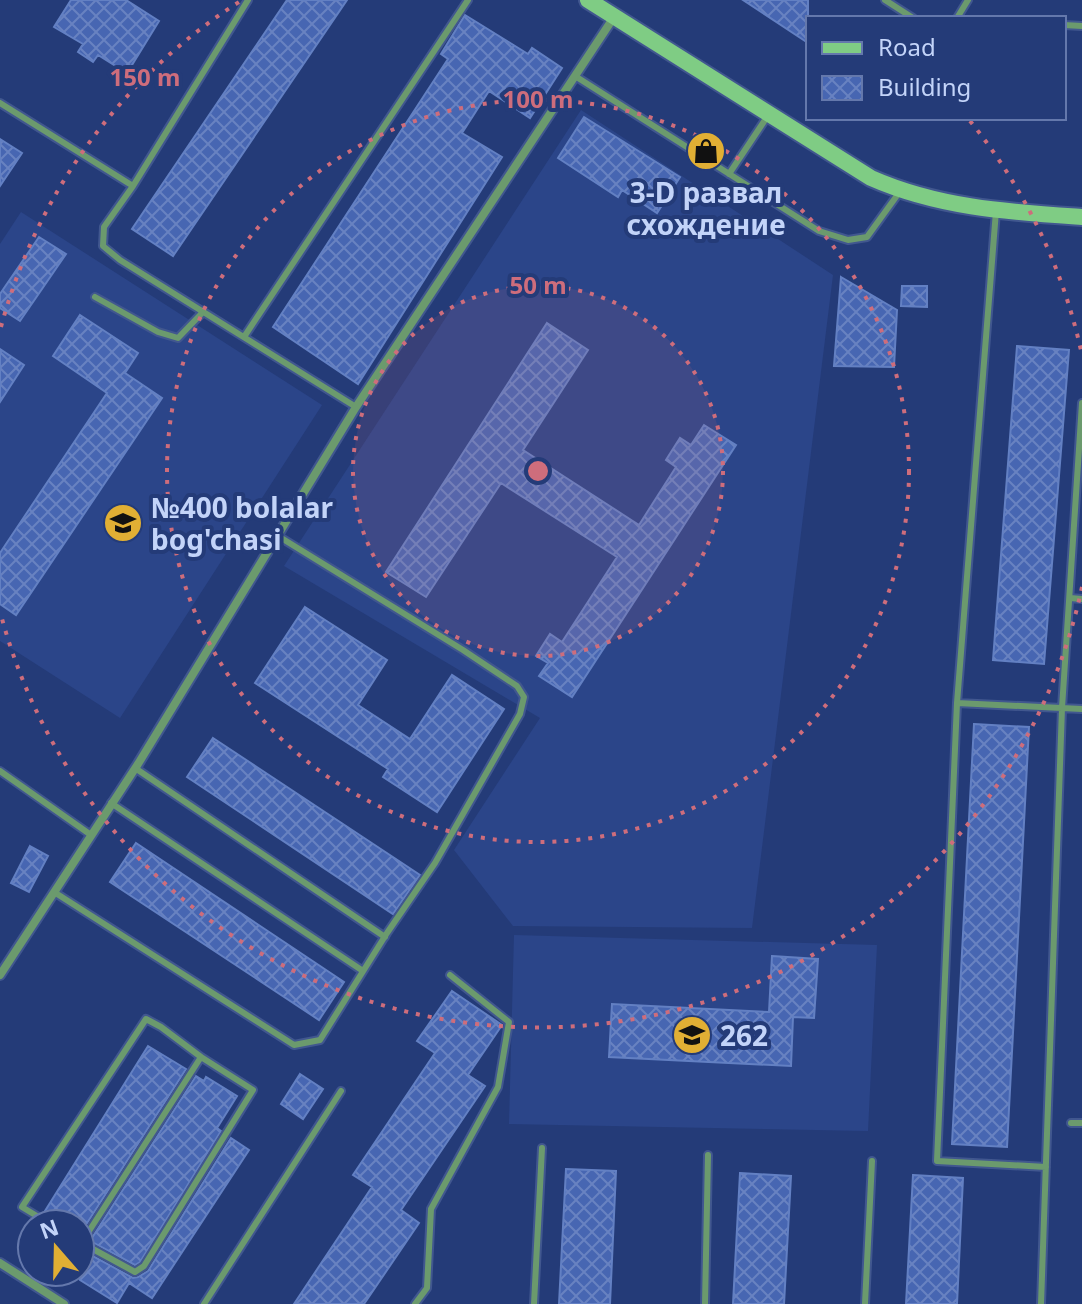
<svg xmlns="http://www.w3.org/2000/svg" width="1082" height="1304" font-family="'Noto Sans',sans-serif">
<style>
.built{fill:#2b4589}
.building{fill:url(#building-cross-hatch);stroke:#6380c3;stroke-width:2}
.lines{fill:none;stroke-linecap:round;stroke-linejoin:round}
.service-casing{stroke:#41578f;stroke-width:10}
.minor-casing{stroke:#41578f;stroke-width:12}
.secondary-casing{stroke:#41578f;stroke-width:20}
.service{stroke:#6b9a6d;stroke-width:6}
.minor{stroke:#6b9a6d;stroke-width:8}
.secondary{stroke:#7fcc84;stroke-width:16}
.ring{fill:none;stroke:#ce6d7c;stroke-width:4;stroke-dasharray:4 8}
.labels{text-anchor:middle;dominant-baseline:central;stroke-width:8;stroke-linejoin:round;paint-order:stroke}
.poi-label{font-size:28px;font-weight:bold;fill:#c3d4f9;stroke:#243b78;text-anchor:start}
.centre{fill:#ce6d7c;stroke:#243b78;stroke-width:4}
.ring-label{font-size:24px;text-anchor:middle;font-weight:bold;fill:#ce6d7c;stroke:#243b78;stroke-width:8;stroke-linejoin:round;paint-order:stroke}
</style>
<defs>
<pattern id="building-cross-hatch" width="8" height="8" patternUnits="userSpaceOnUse" patternTransform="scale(2)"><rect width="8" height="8" fill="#4766b2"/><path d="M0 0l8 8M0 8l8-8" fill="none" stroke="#6882c1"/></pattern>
</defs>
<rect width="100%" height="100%" fill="#243b78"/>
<!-- built -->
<path class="built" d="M581,110L833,275L752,928L513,926L454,850L540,718L284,566Z
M21,212L322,405L120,718L0,641V244Z
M514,935L877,945L868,1131L509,1124Z"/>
<!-- building -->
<path class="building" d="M71,0H126L159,21L127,73L98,55L93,62L78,52L83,44L54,27Z
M287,0H347L173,256L132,229Z
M743,0H808V43Z
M465,15L528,54L532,48L562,68L530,118L489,91L462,133L502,157L358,384L273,327L448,59L441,54Z
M584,117L680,177L657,213L622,190L618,197L558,158Z
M0,139L22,153L0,186Z
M39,237L66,254L20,321L0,308V294Z
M841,277L897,310L894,367L834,366Z
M902,286H927V307L901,306Z
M80,315L138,353L125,373L162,398L16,615L0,604V553L107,393L53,356Z
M547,323L588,350L523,450L639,525L676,467L666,460L680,438L691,445L704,425L736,445L572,697L539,676L548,663L536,656L550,634L562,642L617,557L501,483L426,597L386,572Z
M1017,346L1069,350L1044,664L993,660Z
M0,349L24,365L0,402Z
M305,607L387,660L358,705L410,739L452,675L504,709L437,812L383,777L388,769L255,683Z
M974,724L1029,727L1007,1147L952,1144Z
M213,738L420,875L393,914L187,777Z
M136,843L344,982L319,1020L110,882Z
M30,846L48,856L29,892L11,883Z
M772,956L818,959L814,1018L793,1017L791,1066L609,1057L612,1004L769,1012Z
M452,991L502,1025L468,1075L485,1086L401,1210L419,1223L364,1304H294L372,1187L353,1175L435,1053L417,1041Z
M148,1046L186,1069L80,1234V1224H65L45,1211Z
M300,1074L323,1089L303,1119L281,1104Z
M196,1076L204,1081L206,1077L237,1096L217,1128L221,1131L140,1262L135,1265L90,1241Z
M231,1138L249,1150L152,1298L129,1283L117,1303L80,1280V1249L133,1278L138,1277L148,1271Z
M566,1169L616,1171L610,1304H559Z
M740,1173L791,1176L784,1304H733Z
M913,1175L963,1178L957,1304H906Z"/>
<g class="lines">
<!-- service casing -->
<g class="service-casing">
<path id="service" d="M248,0L133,186L104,227L103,246L120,260L356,407
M885,0L913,18
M957,18L968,0
M1064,25L1082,26
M575,76L819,231L848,240L867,237L901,190
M0,103L133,186
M729,174L769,114
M996,211L957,703L937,1161L1046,1167
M95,297L158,332L178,338L203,312
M244,337L468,0
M1070,598L1082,599
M957,703L1082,709
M135,768L385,937
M0,771L91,835
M111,803L363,971
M54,892L294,1045L320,1040L387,933L435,863L520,714L524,697L517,686L463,650L278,536
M1071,1123H1082
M50,1224L22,1207L146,1019L161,1027L201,1057L82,1242
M80,1242L135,1272L144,1266L253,1090L201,1057
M204,1304L341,1091
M415,1304L427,1288L431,1209L498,1087L509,1022L450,975
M534,1304L542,1148
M705,1304L708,1155
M865,1304L872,1161
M1041,1304L1062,708L1082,403"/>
</g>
<!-- minor casing -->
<g class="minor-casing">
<path id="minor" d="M0,975L138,764L356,407L614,17
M0,1263L64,1304"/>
</g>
<!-- secondary casing -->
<g class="secondary-casing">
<path id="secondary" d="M588,0L871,178C939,208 1009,212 1082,217"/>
</g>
<!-- service -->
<use href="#service" class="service"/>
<!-- minor -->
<use href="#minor" class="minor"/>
<!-- secondary -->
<use href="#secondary" class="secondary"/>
</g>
<!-- distance rings -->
<circle cx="538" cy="471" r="185" fill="#ce6d7c" fill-opacity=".12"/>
<g class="ring">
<circle cx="538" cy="471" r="185"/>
<circle cx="538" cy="471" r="371"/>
<path d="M1082 587A556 556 0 0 1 1 615M1 327A556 556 0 0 1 239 2M970 121A556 556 0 0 1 1082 355"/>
</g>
<!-- icons -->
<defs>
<g id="shop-disc" transform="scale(2)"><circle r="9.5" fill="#e1af34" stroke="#243b78"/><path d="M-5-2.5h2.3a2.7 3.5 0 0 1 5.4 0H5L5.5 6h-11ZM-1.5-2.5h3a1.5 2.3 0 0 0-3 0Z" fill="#111"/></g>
<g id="school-disc" transform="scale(2)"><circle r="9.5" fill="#e1af34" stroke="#243b78"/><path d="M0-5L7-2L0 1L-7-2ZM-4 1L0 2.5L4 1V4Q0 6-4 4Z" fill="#111"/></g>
</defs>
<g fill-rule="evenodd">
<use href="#shop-disc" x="706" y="151"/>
<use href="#school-disc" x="123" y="523"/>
<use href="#school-disc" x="692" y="1035"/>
</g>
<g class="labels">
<!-- poi labels -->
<g class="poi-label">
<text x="706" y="192" text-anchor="middle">3-D развал<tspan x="706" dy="32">схождение</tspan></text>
<text x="151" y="507">№400 bolalar<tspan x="151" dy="32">bog'chasi</tspan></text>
<text x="720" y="1035">262</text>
</g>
</g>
<circle cx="538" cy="471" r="12" class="centre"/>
<g class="ring-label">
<text x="145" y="86">150 m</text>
<text x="538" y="108">100 m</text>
<text x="538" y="294">50 m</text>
</g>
<!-- legend -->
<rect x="806" y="16" width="260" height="104" fill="#243b78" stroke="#6478ac" stroke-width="2"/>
<rect x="822" y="42" width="40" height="12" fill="#7fcc84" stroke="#6478ac" stroke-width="2"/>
<text x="878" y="56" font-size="24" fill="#c3d4f9">Road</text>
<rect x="822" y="76" width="40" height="24" fill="url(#building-cross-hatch)" stroke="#6478ac" stroke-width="2"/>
<text x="878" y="96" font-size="24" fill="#c3d4f9">Building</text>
<!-- north arrow -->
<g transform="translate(56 1248) rotate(340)"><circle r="38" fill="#243b78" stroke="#6478ac" stroke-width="2"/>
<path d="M0-6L14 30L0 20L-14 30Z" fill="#e1af34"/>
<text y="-12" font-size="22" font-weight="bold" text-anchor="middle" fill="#c3d4f9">N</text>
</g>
</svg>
